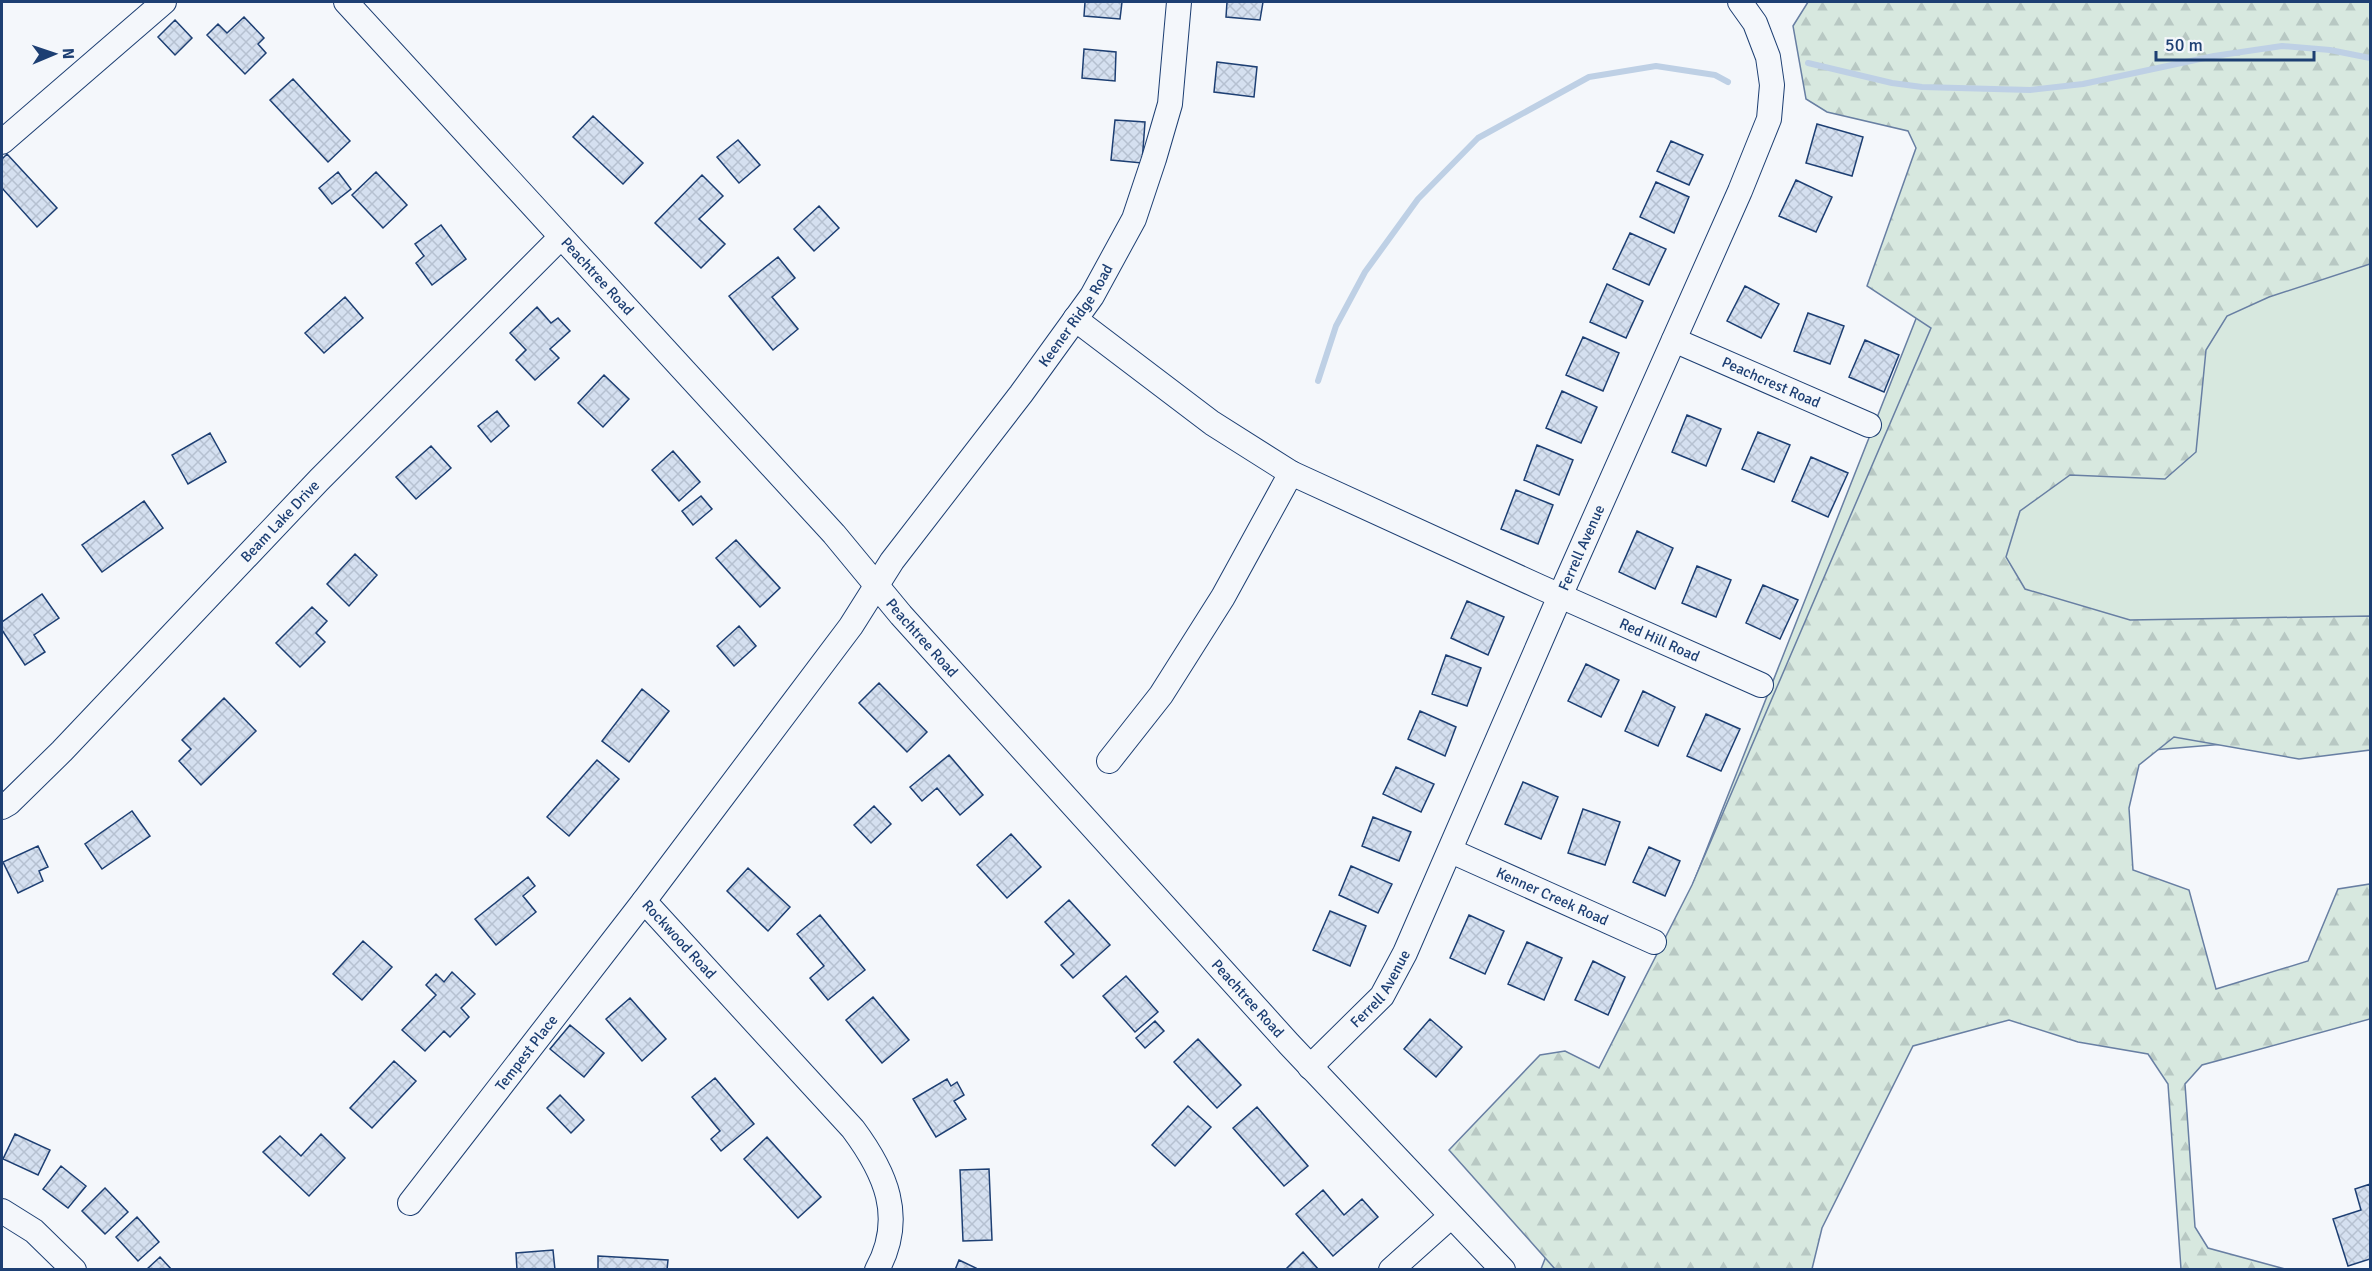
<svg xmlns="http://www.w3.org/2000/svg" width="2372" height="1271" font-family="Signika,sans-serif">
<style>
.grass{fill:#d7e8df;stroke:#687fa3;stroke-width:1.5}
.forest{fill:url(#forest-firs);stroke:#687fa3;stroke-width:1.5}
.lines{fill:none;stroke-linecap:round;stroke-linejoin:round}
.stream{stroke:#bed0e5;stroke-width:6}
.building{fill:url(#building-cross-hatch);stroke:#1d3f73;stroke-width:1.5}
.minor-casing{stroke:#1d3f73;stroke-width:26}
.minor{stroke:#f4f7fb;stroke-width:24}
.labels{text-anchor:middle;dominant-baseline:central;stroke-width:4.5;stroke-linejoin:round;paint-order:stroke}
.street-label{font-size:15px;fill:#1d3f73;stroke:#f4f7fb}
</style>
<defs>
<pattern id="forest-firs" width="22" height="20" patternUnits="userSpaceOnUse" patternTransform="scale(1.5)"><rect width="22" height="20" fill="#d7e8df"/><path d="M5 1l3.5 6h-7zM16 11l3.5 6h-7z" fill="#b8c8c3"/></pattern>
<pattern id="building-cross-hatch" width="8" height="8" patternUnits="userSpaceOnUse" patternTransform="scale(1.5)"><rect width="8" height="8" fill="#d5e0f0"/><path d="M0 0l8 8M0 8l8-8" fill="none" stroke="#b6c1d1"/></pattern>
</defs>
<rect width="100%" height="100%" fill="#f4f7fb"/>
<!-- grass -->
<path class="grass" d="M2041,2H2370V732L1888,772L1797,1269H1541Z"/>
<!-- forest -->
<path class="forest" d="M1808,2H2370V264L2269,297L2227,316L2206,350L2196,452L2165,479L2070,475L2020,511L2006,557L2025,589L2130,620L2370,616V750L2299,759L2174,737L2139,765L2129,808L2133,870L2189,890L2216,989L2308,961L2338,889L2370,884V1019L2202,1065L2185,1084L2195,1227L2208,1248L2285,1269H2181L2168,1084L2148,1054L2078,1042L2009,1020L1913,1046L1822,1228L1812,1269H1555L1449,1150L1540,1055L1565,1051L1599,1068L1692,885L1931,328L1867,286L1916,148L1908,131L1827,112L1806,99L1793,26Z"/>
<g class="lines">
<!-- stream -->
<path class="stream" d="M1808,63L1892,83L1922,87L2030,90L2083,84L2214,56L2282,46L2330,50L2370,58
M1318,381L1336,326L1365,272L1418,199L1478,138L1589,77L1656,66L1715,75L1728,82"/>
</g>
<!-- building -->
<path class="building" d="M1085,2H1122L1120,19L1084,16Z
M1227,2H1263L1260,20L1226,17Z
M244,17L264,38L258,44L266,53L245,74L207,35L218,24L227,33Z
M175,20L192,38L175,55L158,37Z
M1084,49L1116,52L1115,81L1082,78Z
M1217,62L1257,67L1254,97L1214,92Z
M293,79L350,141L328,162L270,100Z
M593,116L643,163L623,184L573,137Z
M1115,120L1145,122L1142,163L1111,160Z
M1817,124L1863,137L1852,176L1806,163Z
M738,140L760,165L739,183L717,157Z
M1671,141L1703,155L1689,185L1657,171Z
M7,154L57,208L37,227L2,188V159Z
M338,172L351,189L332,204L319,188Z
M376,172L407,205L383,228L352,195Z
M702,175L723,196L699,219L725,244L701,268L655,223Z
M1796,180L1832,197L1816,232L1779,216Z
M1656,182L1689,197L1674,233L1640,217Z
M819,206L839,228L814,251L794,229Z
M441,225L466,259L432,285L416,263L424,256L415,244Z
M1630,233L1666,249L1649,285L1613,269Z
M778,257L795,278L772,297L798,329L773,350L729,296Z
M1607,284L1643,301L1626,338L1590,322Z
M1745,286L1779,304L1761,338L1727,321Z
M345,297L363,318L324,353L305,333Z
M537,307L551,323L558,318L570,331L550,349L559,358L535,380L516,360L526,350L510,333Z
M1808,313L1844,326L1830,364L1794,351Z
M1583,337L1619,353L1603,391L1566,375Z
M1865,340L1899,355L1884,392L1849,377Z
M604,375L629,399L603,427L578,403Z
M1562,391L1597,407L1581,443L1546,428Z
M497,411L509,426L491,442L478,426Z
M1687,415L1721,429L1706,466L1672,452Z
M1758,432L1790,445L1774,482L1742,469Z
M210,433L226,462L188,484L172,455Z
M1537,445L1573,460L1559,495L1524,480Z
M431,446L451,468L416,499L396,477Z
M673,451L700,482L679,501L652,470Z
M1811,457L1848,473L1828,517L1792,501Z
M1516,490L1553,505L1538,544L1501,529Z
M701,496L712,509L693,525L682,511Z
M144,501L163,528L102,572L82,545Z
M1637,531L1673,548L1655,589L1619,572Z
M736,540L780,588L760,607L716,558Z
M355,554L377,575L349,606L327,584Z
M1697,566L1731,580L1716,617L1682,603Z
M1763,585L1798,600L1780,639L1746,623Z
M42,594L59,618L34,635L45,652L25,665L2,630V622Z
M1467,601L1504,617L1488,655L1451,638Z
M312,607L327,621L316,633L325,642L300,667L276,643Z
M739,626L756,646L734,666L717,646Z
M1446,655L1481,668L1467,706L1432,694Z
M1586,664L1619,680L1601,717L1568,701Z
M879,683L927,732L907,752L859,703Z
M642,689L669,711L629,762L602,741Z
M1643,691L1675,707L1658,746L1625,731Z
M224,698L256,731L201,785L179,761L191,749L182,740Z
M1420,711L1456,727L1445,756L1408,739Z
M1706,714L1740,729L1721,771L1687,756Z
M949,755L983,795L960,815L937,788L922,801L910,787Z
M597,760L619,779L569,836L547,817Z
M1396,767L1434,784L1421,812L1383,794Z
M1523,782L1558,797L1541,839L1505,824Z
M874,806L891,824L871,843L854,825Z
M1583,809L1620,822L1605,865L1568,853Z
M132,811L150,836L102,869L85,844Z
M1373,817L1411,832L1399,861L1362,846Z
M1011,834L1041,867L1007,898L977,865Z
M38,846L48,867L39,871L43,881L18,893L3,862Z
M1649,847L1680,861L1665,896L1633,882Z
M1351,866L1392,884L1378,913L1339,895Z
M748,868L790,907L768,931L727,891Z
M528,877L535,886L523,896L536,912L496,945L475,919Z
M1069,900L1110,945L1073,978L1061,965L1074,954L1045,922Z
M1330,911L1366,926L1350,966L1313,950Z
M820,915L865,970L828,1000L810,978L824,966L797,934Z
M1469,915L1504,931L1485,974L1450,958Z
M363,941L392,967L362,1000L333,974Z
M1527,942L1562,958L1544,1000L1508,984Z
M1593,961L1625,977L1608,1015L1575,1000Z
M452,972L475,994L461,1008L469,1017L450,1037L444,1031L425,1051L402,1030L436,995L426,985L436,974L444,982Z
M1126,976L1158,1012L1135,1032L1103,996Z
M873,997L909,1040L882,1063L846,1020Z
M630,998L666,1039L642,1061L606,1019Z
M1430,1019L1462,1047L1436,1077L1404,1049Z
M1155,1021L1164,1031L1145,1048L1136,1038Z
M570,1025L604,1053L584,1077L550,1049Z
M1198,1039L1241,1085L1217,1108L1174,1062Z
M394,1061L416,1081L372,1128L350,1108Z
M715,1078L754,1124L721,1151L711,1139L720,1131L692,1097Z
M947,1079L951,1086L957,1082L964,1095L954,1101L966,1119L936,1137L913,1099Z
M560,1095L584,1120L571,1133L547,1108Z
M1188,1106L1211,1127L1175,1166L1152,1145Z
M1257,1107L1308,1166L1284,1186L1233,1128Z
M15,1134L50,1150L38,1175L3,1159Z
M321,1134L345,1158L309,1196L263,1152L280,1136L301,1156Z
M767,1137L821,1197L798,1218L744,1159Z
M61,1166L86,1186L68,1208L43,1189Z
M989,1169L992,1240L963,1241L960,1170Z
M2370,1184V1259L2348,1266L2333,1219L2361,1210L2355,1189Z
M105,1188L128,1212L105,1234L82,1211Z
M1323,1190L1344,1215L1362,1199L1378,1217L1333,1256L1296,1214Z
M137,1217L159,1242L138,1261L116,1237Z
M553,1250L555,1270H517L516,1253Z
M1303,1252L1319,1270H1285Z
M598,1256L668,1260L667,1270H598Z
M160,1257L172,1270H146Z
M959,1260L976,1268L975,1270H955Z"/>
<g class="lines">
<!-- minor casing -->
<g class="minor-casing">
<g id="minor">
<path id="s1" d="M346,2L834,534L901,615L1289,1044L1503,1270"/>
<path d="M2,142L164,2"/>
<path id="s2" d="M1075,319L1212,423L1291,473L1540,587L1761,685"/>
<path id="s3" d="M1674,340L1869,425"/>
<path d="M1109,761L1161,695L1223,597L1291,473"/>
<path id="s4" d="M2,807L9,803L62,751L319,480L561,237"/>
<path id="s5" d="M1451,851L1654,942"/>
<path id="s6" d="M644,901L853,1129C885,1172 906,1217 877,1270"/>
<path id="s7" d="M1310,1067L1382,996L1405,953L1560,596L1740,191L1769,119L1772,85L1768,57L1755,23L1740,2"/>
<path id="s8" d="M410,1203L644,901L851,626L892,561L1021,394L1092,296L1134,219L1154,159L1170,104L1179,2"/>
<path d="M2,1211L34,1231L74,1270"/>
<path d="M1391,1270L1450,1217"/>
</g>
</g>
<!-- minor -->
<use href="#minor" class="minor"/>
</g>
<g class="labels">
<!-- street labels -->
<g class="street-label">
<text stroke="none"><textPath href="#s1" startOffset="372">Peachtree Road</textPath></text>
<text stroke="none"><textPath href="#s8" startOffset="1110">Keener Ridge Road</textPath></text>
<text stroke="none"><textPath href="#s3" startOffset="106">Peachcrest Road</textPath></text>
<text stroke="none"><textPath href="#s4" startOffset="399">Beam Lake Drive</textPath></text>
<text stroke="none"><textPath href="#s7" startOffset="592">Ferrell Avenue</textPath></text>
<text stroke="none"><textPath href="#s1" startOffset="858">Peachtree Road</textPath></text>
<text stroke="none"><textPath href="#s2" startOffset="670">Red Hill Road</textPath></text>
<text stroke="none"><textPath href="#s5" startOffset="111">Kenner Creek Road</textPath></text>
<text stroke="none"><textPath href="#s6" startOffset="52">Rockwood Road</textPath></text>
<text stroke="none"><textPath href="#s7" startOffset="106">Ferrell Avenue</textPath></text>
<text stroke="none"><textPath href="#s1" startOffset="1344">Peachtree Road</textPath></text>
<text stroke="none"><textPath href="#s8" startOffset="190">Tempest Place</textPath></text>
</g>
</g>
<!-- border -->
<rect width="2372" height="1271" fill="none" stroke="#1d3f73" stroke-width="6"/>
<!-- north arrow -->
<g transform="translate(54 54) rotate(88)" stroke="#f4f7fb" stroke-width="4.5" paint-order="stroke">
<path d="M0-4.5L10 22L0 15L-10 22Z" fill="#1d3f73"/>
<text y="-9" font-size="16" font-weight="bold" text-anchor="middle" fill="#1d3f73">N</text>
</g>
<!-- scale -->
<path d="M2156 51v9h158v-9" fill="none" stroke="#1d3f73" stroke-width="3"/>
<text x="2165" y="51" font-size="18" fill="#1d3f73" stroke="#f4f7fb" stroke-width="4.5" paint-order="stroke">50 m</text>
</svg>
